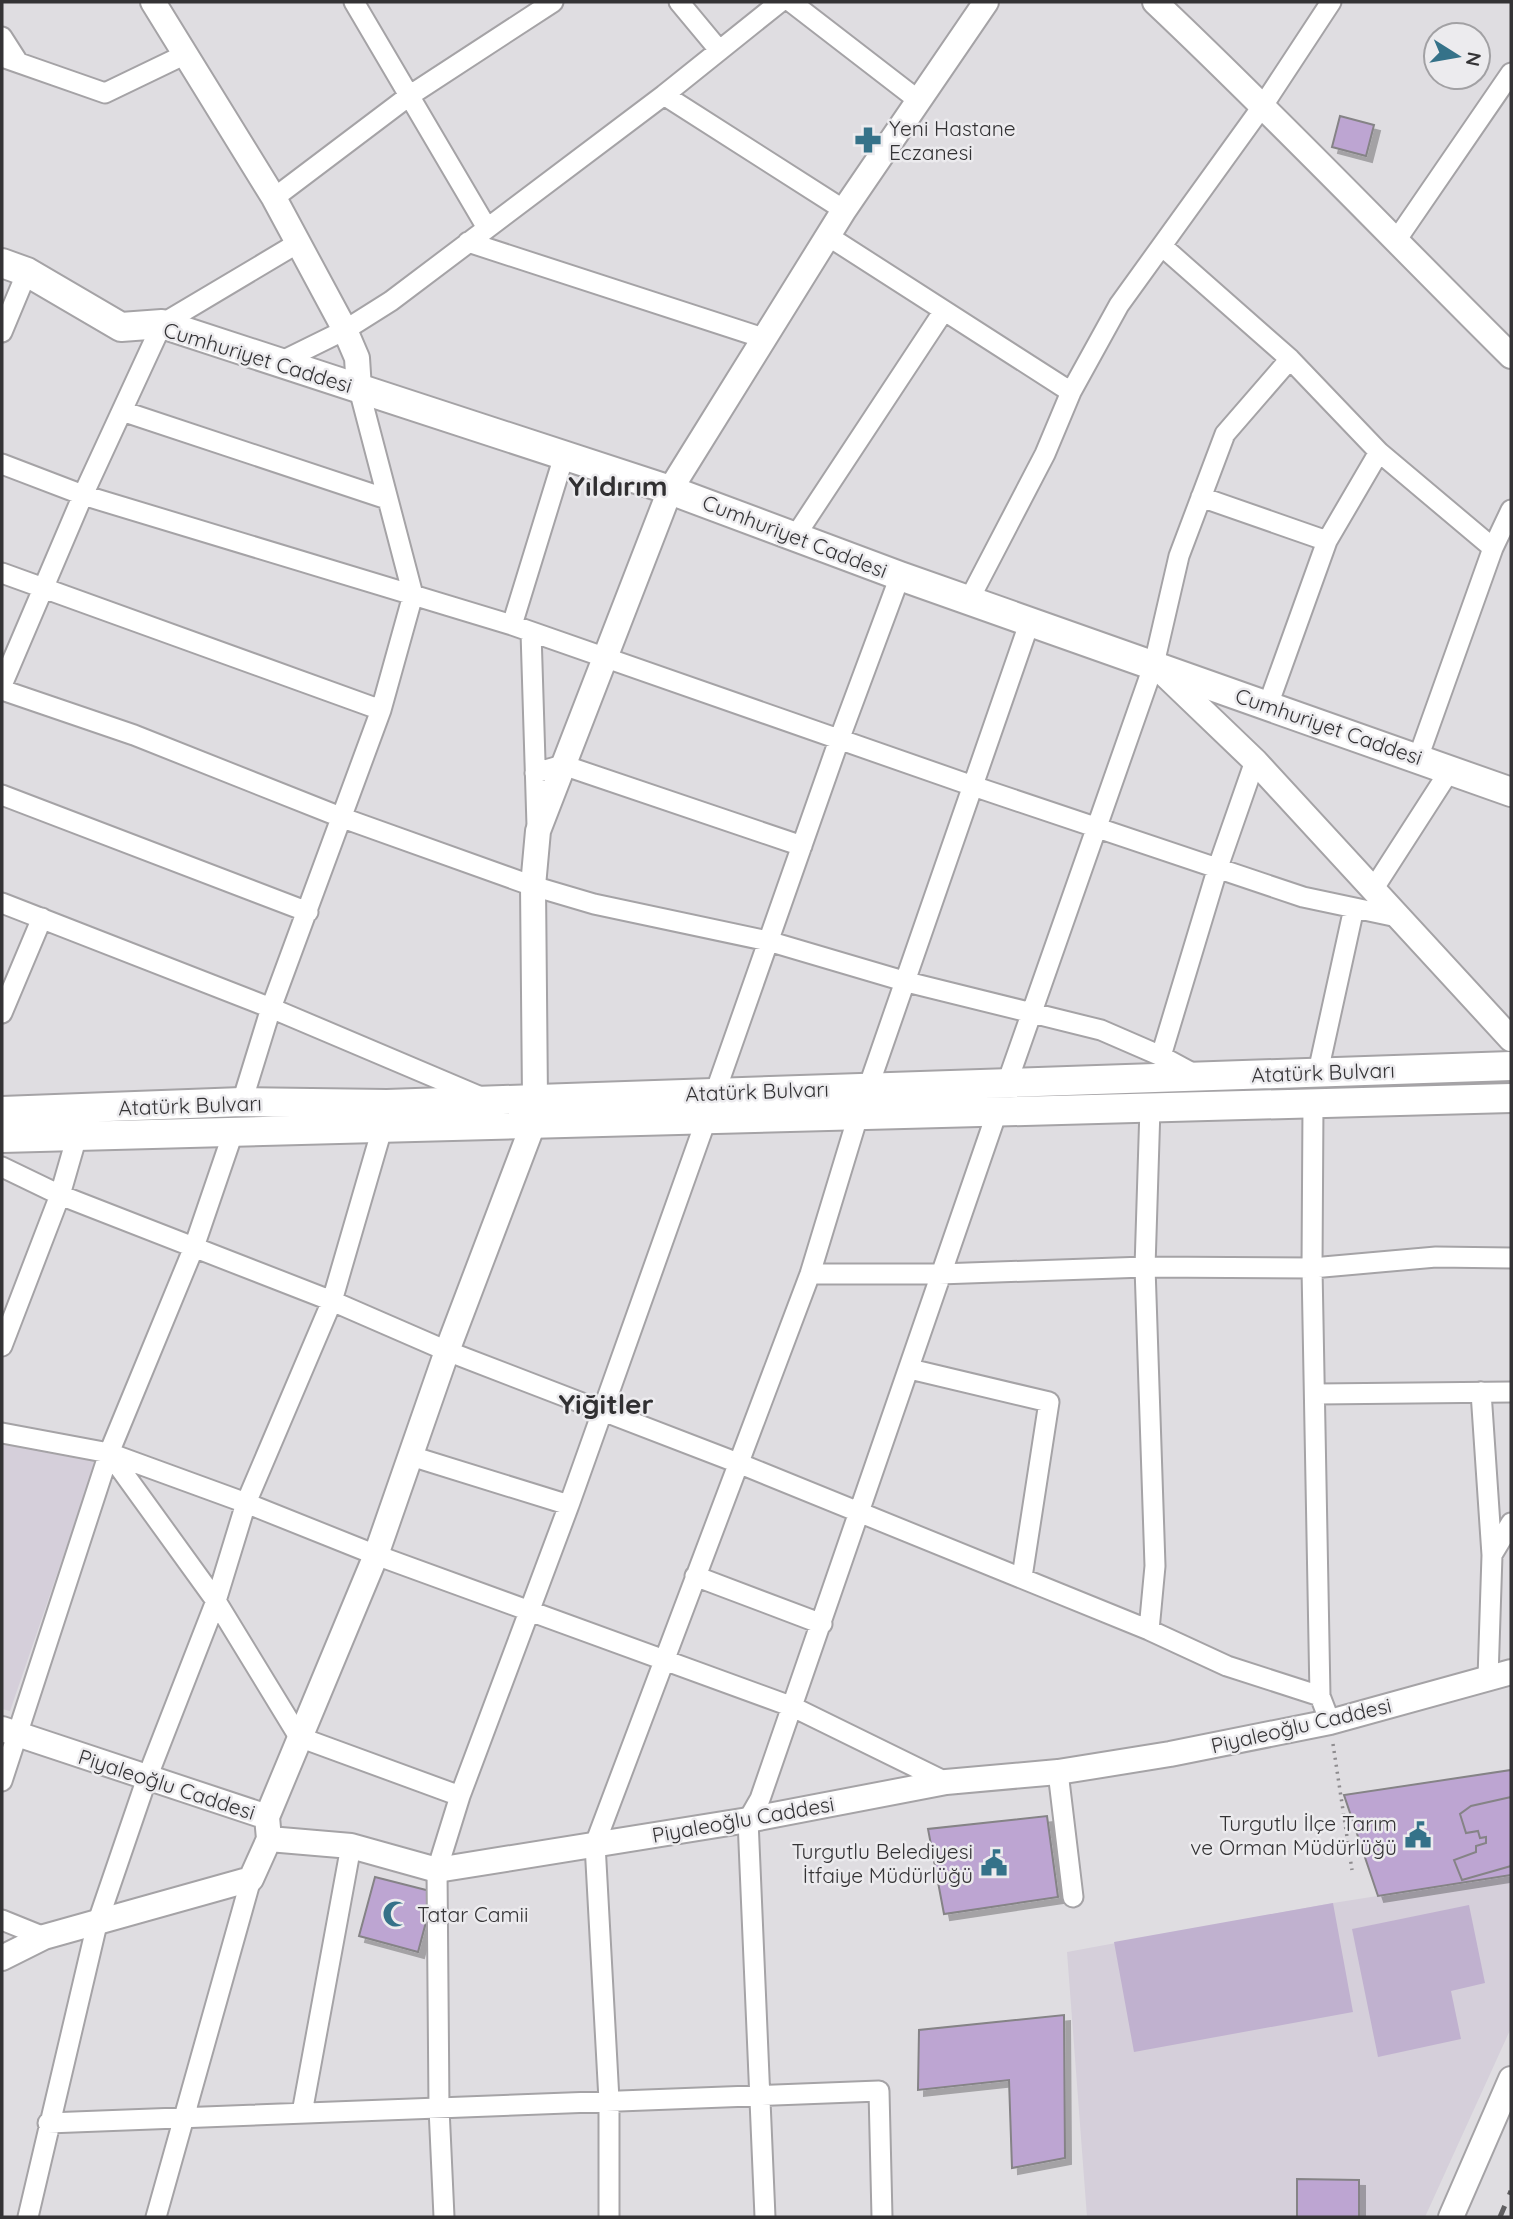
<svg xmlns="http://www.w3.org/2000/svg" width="1513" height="2219" font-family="Quicksand,sans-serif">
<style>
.built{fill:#d5cfda}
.pitch{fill:#c0b1cf}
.building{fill:#bda5d2;stroke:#858386;stroke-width:2;filter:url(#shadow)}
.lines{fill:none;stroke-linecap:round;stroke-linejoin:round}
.minor-casing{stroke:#a5a3a6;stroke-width:23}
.tertiary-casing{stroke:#a5a3a6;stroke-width:28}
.secondary-casing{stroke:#a5a3a6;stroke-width:32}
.path{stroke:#8e8c8f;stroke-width:3.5;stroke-dasharray:2 5;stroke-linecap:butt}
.minor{stroke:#fff;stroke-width:19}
.tertiary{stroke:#fff;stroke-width:24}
.secondary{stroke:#fff;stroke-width:28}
.rail{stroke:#616062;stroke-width:5;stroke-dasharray:12 12;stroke-linecap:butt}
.labels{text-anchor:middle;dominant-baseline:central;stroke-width:5;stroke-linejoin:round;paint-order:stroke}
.poi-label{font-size:21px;fill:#343335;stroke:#ecebee;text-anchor:start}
.street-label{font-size:21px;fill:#343335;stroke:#ecebee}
.district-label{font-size:28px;font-weight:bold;fill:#313032;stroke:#ecebee}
</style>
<defs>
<filter id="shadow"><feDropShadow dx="6" dy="6" stdDeviation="0" flood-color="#0004"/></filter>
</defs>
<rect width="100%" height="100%" fill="#dfdde1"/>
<!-- built -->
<path class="built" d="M2,1430L97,1458L10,1711L2,1709Z
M1511,1875V2028L1425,2217H1087L1067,1952L1333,1903Z"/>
<!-- pitch -->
<path class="pitch" d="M1333,1903L1353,2012L1134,2052L1114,1942Z
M1469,1905L1485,1983L1451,1991L1461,2039L1378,2057L1352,1929Z"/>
<!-- building -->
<path class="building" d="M1340,116L1374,125L1366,156L1332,147Z
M1511,1770V1797L1471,1806L1460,1814L1466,1833L1478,1831L1480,1838L1486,1837V1843L1476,1846V1852L1454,1860L1462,1880L1511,1866V1875L1378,1896L1344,1795Z
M1511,1797V1866L1462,1880L1454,1860L1476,1852V1846L1486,1843V1837L1480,1838L1478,1831L1466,1833L1460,1814L1471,1806Z
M1047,1816L1058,1897L944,1914L928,1829Z
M375,1877L434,1892L418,1952L359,1936Z
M1064,2015L1065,2158L1012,2168L1009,2080L918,2090L919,2030Z
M1297,2179L1359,2180V2217H1297Z"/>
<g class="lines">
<!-- minor casing -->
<g class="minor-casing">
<path id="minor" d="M354,2L487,228
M679,2L719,50
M791,2L918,100
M2,37L18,62
M2,57L105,93L186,54
M664,95L844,210
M274,198L409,96L553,2
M828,236L1071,392
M468,242L763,338
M1395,242L1511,73
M1163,247L1290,359L1379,452L1493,548
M2,332L27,272
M278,363L345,330L391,301L664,95L780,2
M122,411L387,499
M2,464L83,495L512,625L973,786L1303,897L1402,918
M1201,497L1327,541
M796,535L943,312
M2,573L381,710
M970,598L1045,454L1071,392L1119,305L1264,104L1331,2
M512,625L564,456
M531,632L537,826
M2,685L83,495L162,324L298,243
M2,690L134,735L343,818L533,886L594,904L768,941L907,982L1101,1030L1161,1056L1198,1076
M1268,705L1327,541L1379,452
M1418,758L1493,548L1511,510
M535,773L563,765L802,846
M2,795L308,912
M1374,888L1450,770
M2,903L271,1008L481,1097
M2,1013L42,918
M1161,1056L1218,867L1255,761
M1318,1072L1354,908
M1007,1083L1154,664L1179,556L1225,434L1290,359
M868,1088L1030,621
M715,1093L839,740L900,576
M242,1102L271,1008L381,710L413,595L359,389
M1313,1104L1312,1268L1320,1696L1330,1722
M2,1167L60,1195L332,1301L447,1351L738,1463L1149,1630L1155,1566L1145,1267L1150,1108
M810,1274H939L1145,1267L1312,1268L1436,1257L1511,1258
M2,1346L60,1195L77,1136
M910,1369L1049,1402L1022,1577
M1481,1392L1492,1555L1488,1678
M1317,1394L1511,1392
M2,1433L109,1453L246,1503L376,1555L793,1707L946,1782
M109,1453L216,1601L299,1737L460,1796
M411,1456L569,1505L706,1120
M1492,1555L1511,1523
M695,1576L822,1624
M1149,1630L1227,1666L1320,1696
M1058,1772L1073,1897
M2,1781L109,1453L194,1247L234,1130
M2,1920L44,1937
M302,2113L351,1846
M48,2123L879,2091L882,2217
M28,2217L97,1924L147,1778L216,1601L246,1503L332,1301L382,1129
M156,2217L251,1879
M444,2217L439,2108L437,1870L460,1796L569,1505
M609,2217V2100L595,1844L810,1274L858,1116
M765,2217L748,1820L760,1799L997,1112"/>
</g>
<!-- tertiary casing -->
<g class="tertiary-casing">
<path id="tertiary" d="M153,2L274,198L345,330L357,358L359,389
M1155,2C1277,117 1392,238 1511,356
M1157,667L1255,761L1511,1039
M535,1099L533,886L538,831L670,490L844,210L986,2
M2,1729L267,1817L269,1839L351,1846L437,1870L748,1820L946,1782L1058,1772L1170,1754L1330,1722L1511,1672
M267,1817L376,1555L447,1351L532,1127
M2,1958L44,1937L251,1879L269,1839
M1451,2217L1511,2079"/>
</g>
<!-- secondary casing -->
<g class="secondary-casing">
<path id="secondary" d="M2,263L27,272L121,327L162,324L670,490L900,576L1511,792
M2,1111L242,1102L387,1104L1511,1066
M2,1138L1511,1098"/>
</g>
<!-- path -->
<path class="path" d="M1333,1744L1352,1870"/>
<!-- minor -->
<use href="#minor" class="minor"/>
<!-- tertiary -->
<use href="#tertiary" class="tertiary"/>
<!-- secondary -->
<use href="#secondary" class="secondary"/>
<!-- rail -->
<path class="rail" d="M1500,2217L1511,2191"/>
</g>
<!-- icons -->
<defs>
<g id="pharmacy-bare" transform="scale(2.1)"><path d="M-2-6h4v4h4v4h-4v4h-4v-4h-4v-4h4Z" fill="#357289" stroke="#ecebee" stroke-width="2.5" paint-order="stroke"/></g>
<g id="civic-bare" transform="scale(2.1)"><path d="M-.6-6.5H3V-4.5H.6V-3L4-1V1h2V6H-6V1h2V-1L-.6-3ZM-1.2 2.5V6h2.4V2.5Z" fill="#357289" stroke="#ecebee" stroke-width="2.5" paint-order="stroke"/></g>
<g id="mosque-bare" transform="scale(2.1)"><path d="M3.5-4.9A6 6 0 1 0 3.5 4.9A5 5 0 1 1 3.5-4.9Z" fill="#357289" stroke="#ecebee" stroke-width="2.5" paint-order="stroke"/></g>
</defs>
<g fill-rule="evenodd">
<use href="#pharmacy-bare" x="868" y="140"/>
<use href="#civic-bare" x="1418" y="1835"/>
<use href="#civic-bare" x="994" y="1863"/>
<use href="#mosque-bare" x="396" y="1914"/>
</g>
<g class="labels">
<!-- poi labels -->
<g class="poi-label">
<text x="889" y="128">Yeni Hastane<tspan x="889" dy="24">Eczanesi</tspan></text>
<text x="1397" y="1823" text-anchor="end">Turgutlu İlçe Tarım<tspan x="1397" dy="24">ve Orman Müdürlüğü</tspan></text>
<text x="973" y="1851" text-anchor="end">Turgutlu Belediyesi<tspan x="973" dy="24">İtfaiye Müdürlüğü</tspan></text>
<text x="417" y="1914">Tatar Camii</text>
</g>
<!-- street labels -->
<g class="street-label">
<text transform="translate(258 357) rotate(17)">Cumhuriyet Caddesi</text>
<text transform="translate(795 536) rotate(21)">Cumhuriyet Caddesi</text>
<text transform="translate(1329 726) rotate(19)">Cumhuriyet Caddesi</text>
<text transform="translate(1323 1072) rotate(-2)">Atatürk Bulvarı</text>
<text transform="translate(757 1091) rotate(-2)">Atatürk Bulvarı</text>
<text transform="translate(190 1105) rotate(-2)">Atatürk Bulvarı</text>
<text transform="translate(1301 1725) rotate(-13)">Piyaleoğlu Caddesi</text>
<text transform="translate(167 1784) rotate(18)">Piyaleoğlu Caddesi</text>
<text transform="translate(743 1819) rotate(-10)">Piyaleoğlu Caddesi</text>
</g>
<!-- district labels -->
<g class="district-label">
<text x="618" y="485">Yıldırım</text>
<text x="606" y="1403">Yiğitler</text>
</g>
</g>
<!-- border -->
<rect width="1513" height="2219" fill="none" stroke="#343335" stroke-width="7"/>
<!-- north arrow -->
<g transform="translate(1457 56) rotate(101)"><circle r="33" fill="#ecebee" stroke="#a2a1a4" stroke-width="2"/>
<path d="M0-5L12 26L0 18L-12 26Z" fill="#357289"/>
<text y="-10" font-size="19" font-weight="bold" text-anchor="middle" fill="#343335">N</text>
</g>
</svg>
